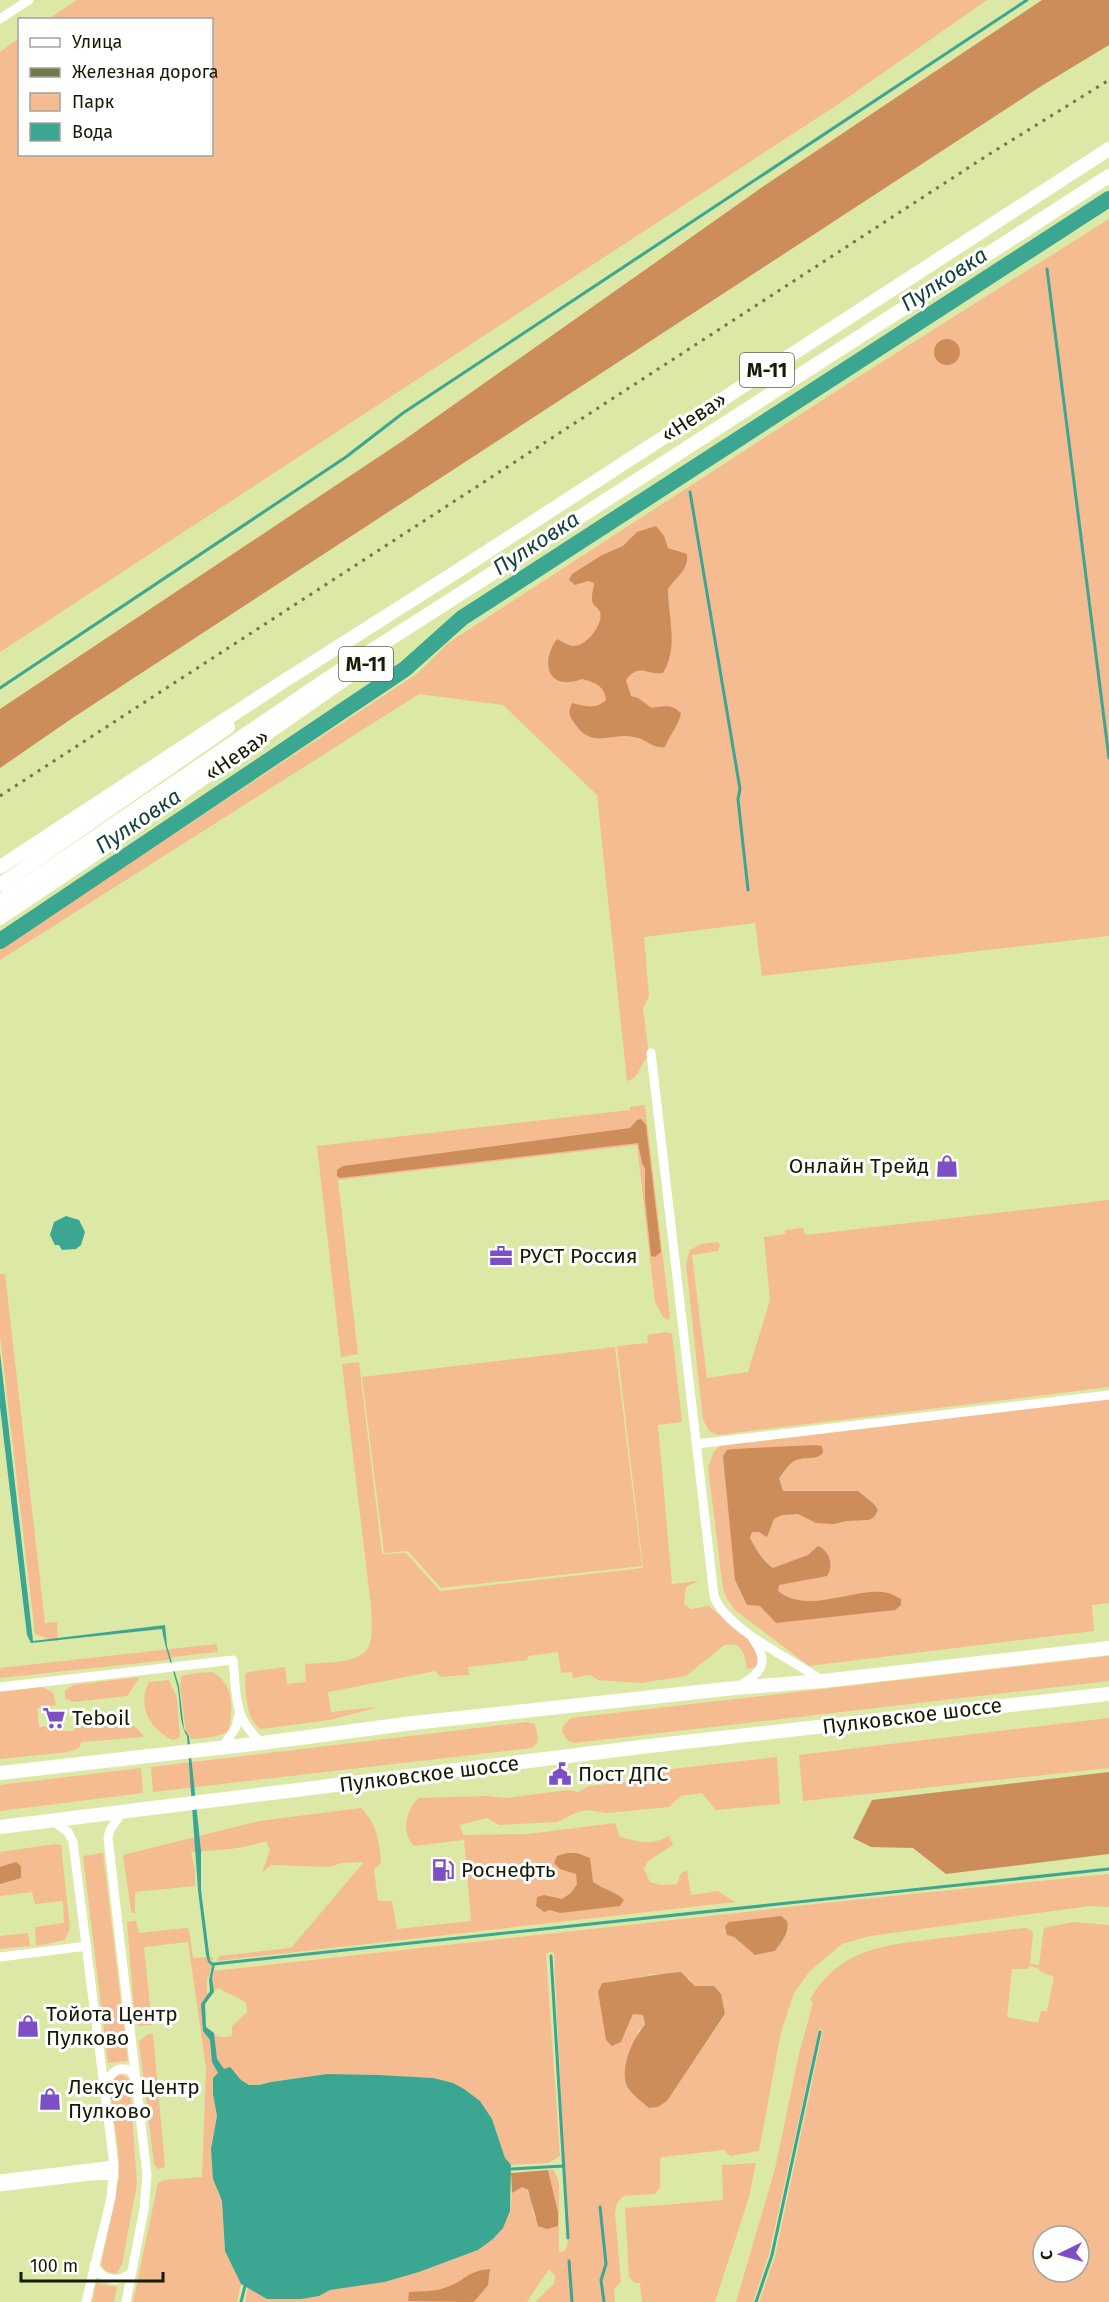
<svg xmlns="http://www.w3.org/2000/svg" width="1109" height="2302" font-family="'Fira Sans',sans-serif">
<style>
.green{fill:#f6bc91;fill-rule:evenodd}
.forest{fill:#cd8d5b}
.water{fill:#3ba691}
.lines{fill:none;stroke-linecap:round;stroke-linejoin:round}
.stream{stroke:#3ba691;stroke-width:3}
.river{stroke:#3ba691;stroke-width:16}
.minor{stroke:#fff;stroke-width:9}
.highway{stroke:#fff;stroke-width:14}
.rail{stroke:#70784d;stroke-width:3;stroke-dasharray:3 6;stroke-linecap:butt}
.labels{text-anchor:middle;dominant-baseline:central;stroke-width:6;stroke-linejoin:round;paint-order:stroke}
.shield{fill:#fff;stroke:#5d5f4f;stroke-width:1.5}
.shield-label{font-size:20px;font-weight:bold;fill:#171b03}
.street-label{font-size:21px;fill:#171b03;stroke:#fff}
.poi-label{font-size:21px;fill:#171b03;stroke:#fff;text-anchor:start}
.water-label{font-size:22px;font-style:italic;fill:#14433a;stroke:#fff}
</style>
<rect width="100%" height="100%" fill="#dbe8a6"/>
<!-- green -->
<path class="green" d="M77,0H987L840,103L0,652V52L19,38L20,154H212V20L48,19Z
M1109,219V936L762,976L755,923L644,937L649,996L643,1008L649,1056C639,1064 641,1078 627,1081L597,795L503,705L419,694L0,960V949L418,673L448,643L855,379Z
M645,1105L670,1317L668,1320L663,1317L655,1302L637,1145L338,1180L358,1354L341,1357L317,1146L630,1110V1107Z
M1109,1200V1387L718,1435L710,1432L703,1420L686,1264L690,1250L701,1244L718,1242L720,1245L718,1251L692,1255L707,1378L748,1372L770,1300L764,1237L785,1234V1230L803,1228L805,1235Z
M0,1274H5L45,1623L57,1622L58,1642L35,1634L0,1336Z
M666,1332L672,1334L682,1422L658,1425L672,1584L699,1581L686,1587L684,1604L691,1609L709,1606C719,1615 755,1642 759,1653C761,1658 758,1662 756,1667L747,1669C745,1653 741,1640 723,1646L686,1676L641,1683L598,1680L590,1675L573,1678L572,1672L561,1673L558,1652L528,1656L527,1660L468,1667L469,1675L440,1677L436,1671L328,1692L331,1712L378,1707L330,1720L261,1729C245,1720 246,1692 245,1675L248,1672L285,1667L287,1684L306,1682L305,1664C323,1662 357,1665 368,1648C374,1638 371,1618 371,1606L342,1364L359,1362L382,1554L406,1553L440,1591L643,1568L617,1346L648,1343L647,1335Z
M615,1347L642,1566L441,1588L408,1551L384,1553L362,1377Z
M1109,1399V1603L1092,1605L1094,1631L809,1666L736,1611L727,1599L723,1589L708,1467L714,1451L720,1446Z
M216,1644L218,1650L217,1652L172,1657L168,1660L0,1678V1668Z
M1109,1656V1681L574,1743L568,1741L562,1732L563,1726L571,1718Z
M212,1672C234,1684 233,1707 229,1730C220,1738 203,1738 191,1739L189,1734L186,1733L180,1686L181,1676L196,1673Z
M140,1677L127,1696L73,1702L65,1698V1691L73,1685Z
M169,1680L177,1698L180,1737L173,1740C149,1729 137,1705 149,1682Z
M43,1687L53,1693L56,1705L37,1708L39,1727L57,1725L60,1731H74L78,1721C101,1720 129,1713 144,1737L81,1742L79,1748L68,1752L0,1759V1692Z
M1109,1718V1768L803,1801L799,1755Z
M527,1722L535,1724L538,1738L537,1743L532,1748L153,1792L151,1767Z
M777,1757L780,1804L716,1810L702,1793L681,1796L669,1807L607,1813L587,1810L575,1813L557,1822L499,1825L487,1818L460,1825L463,1835L528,1834L615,1823L620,1837C640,1842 649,1846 669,1836L673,1845L648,1861L644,1869L650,1882L661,1885L677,1884L681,1873L687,1870L691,1895L718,1891L735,1902L217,1961L219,1956L291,1948L364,1862L341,1863L330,1867L271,1865L262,1873L270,1850L266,1841C240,1850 217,1850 191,1852L195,1870V1886L135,1892V1913H132L131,1910L123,1855L259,1821L361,1808C377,1824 380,1843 381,1864L374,1869L378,1901H392L397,1929L471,1921L464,1840L414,1846C401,1833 405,1810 419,1798L487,1796L506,1798L568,1790L578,1792L589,1786L633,1781L671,1769Z
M141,1768L143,1793L0,1811V1785Z
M55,1844L61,1845L70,1928L65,1940L36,1946L35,1927L64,1923L63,1901L35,1904L32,1892L0,1896V1852Z
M103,1853L128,2061L108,2063L83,1856Z
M1109,1874V1907L1090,1906L870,1936L842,1944L810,1971L794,1993L781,2032L759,2151L730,2156L724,2150L662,2157L660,2159V2187L655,2194L623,2196L617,2203L615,2213L621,2282L614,2289L615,2302H535L554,2284L555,2276L549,2269L527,2302H245L248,2286L267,2299L319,2296L330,2290L419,2272L478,2250L493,2239L510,2211L512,2193L522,2186C532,2193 532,2205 534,2217L557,2226L558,2212L548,2170H554L559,2183V2252L565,2251L568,2242L554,1953L551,1952L546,1954L560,2156L548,2163L511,2165L505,2158L492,2119L480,2101L433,2078L327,2074L271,2082L259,2085H249L241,2080L213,2094L217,2116L211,2149L217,2191L222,2201L225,2251L241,2284L237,2302H133L158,2183L164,2180L202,2177L206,2068L188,1942L144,1947L152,2025L140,2026L135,2023L127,1922L136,1921L139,1933L186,1928L189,1929L193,1958L213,1957L209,1976L207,1978V1993L209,1995L203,2004L204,2028C213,2036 221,2039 232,2036V2026L247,2012L246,2003C236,1995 228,1995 219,1988L212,1991L211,1979L214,1971L853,1900ZM652,1974L689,1978L695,1986H714L725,2015L667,2101L658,2107L649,2108L628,2087L638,2031L645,2025L643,2015L633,2014L625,2033L606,2040L598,1992L602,1983L632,1980Z
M1073,1922L1109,1925V2302H759L775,2257L823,2030L819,2029L769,2254L753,2302H736L775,2169L799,2054L813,2003L810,2000C839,1947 888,1945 942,1938C970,1935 998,1931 1025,1928L1031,1930L1033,1934L1030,1964L1039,1965L1044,1928ZM1029,1966L1038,1968L1041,1972L1054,1977L1047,2011H1041L1038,2023L1007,2017L1012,1969H1027ZM1043,2236H1079V2272H1043Z
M28,1933L30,1946L0,1949V1936Z
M148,2034H153L165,2167L158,2169L154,2164L139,2041Z
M119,2074L127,2077L130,2087L137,2184L122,2265L116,2274L106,2271L101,2265L119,2177L118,2148L109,2084L112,2078Z
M756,2163L749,2197L715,2302H642L640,2283H635L629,2277L625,2208L723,2200L722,2165Z
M96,2283L117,2287L114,2302H92Z"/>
<!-- forest -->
<path class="forest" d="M1042,0H1109V45L1043,85L74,717L0,768V709L401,442L761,188Z
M934 352a13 13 0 1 1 26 0a13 13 0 1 1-26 0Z
M656,526L664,536L668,548L687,554C689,570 676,577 668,589C668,618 679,647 663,673C647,676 640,662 626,680L631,696L638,698L652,708C664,706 672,704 681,713C680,723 669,736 665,747C653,749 646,739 634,737C610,732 593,750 575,724C569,716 568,712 572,703C585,706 595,710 606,700C605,686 594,682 582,679C547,692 540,662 557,639C562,641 568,646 573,646C586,647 604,624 600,612C599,609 596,607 594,605C589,597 594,591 594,583L588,581L575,585L569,580L572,574L602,555L623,546L637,532Z
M641,1119L646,1125L661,1252L655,1257L651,1256L645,1199V1169L642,1163L638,1143L340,1178L337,1176V1170L343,1166L630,1128L637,1120Z
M814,1445L822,1446L823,1453C815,1461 806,1456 796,1460C789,1463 784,1472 779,1478L783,1491H858L874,1504L878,1510L874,1517L869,1520L847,1521L834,1524L816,1523L798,1514L782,1515L774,1519L767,1537L759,1532H752L750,1538C755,1548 763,1562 773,1568L808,1555L818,1546C830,1551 834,1566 827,1576L779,1585L778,1591C809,1616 857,1585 888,1593C892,1594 897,1597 901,1599V1605L895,1610L776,1623L760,1606L747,1605L735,1580L723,1456L727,1450L733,1449Z
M1109,1772V1854L946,1874L913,1848L871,1847L853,1838L872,1800Z
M567,1853H577L590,1858L593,1882C603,1889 617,1892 624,1900L620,1906L560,1913L550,1910L544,1912L536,1906L537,1897L544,1895L562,1899L571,1893L577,1884L576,1874L560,1869L554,1863L557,1856Z
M16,1862L21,1866V1878L0,1884V1867Z
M781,1916L787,1921C790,1933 781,1942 775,1951L755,1955L734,1937L727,1935L725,1926L729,1922Z
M681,1972L695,1986H714L721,1994L725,2014L667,2101L658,2107L649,2108C642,2102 633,2095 628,2088C618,2071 633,2037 645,2025L643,2015L633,2014L621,2042L612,2046L606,2040L598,1992L602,1983C629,1980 654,1974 681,1972Z
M548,2170L558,2212V2226L547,2229L538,2226L528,2190L522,2187L512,2193L511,2173Z
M490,2269L488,2285L474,2302L408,2301L409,2292C421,2291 436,2292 447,2287C467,2280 466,2271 490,2269Z"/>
<!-- water -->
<path class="water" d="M66,1216L79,1220L85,1232L81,1245L76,1249L62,1250L59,1245H55L50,1235L54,1222Z
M0,1353L33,1641L165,1625L167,1646L179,1686L184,1729L189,1736L201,1851V1890L210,1961L215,1964L212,1978L214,1992L205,2004L206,2027L214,2033L217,2059L224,2069L230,2067L241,2080L249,2085H259L271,2082L327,2074L378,2075L433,2078L453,2083L464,2089L480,2101L492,2119L505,2158L511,2165L510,2211L503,2228L493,2239L478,2250L419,2272L384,2282L330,2290L319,2296L301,2299H267L241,2284L225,2251L222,2201L213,2179L211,2149L217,2116L213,2094V2078L218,2073L212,2062L210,2040L203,2031L201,2004L210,1991L209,1980L212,1966L208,1962L206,1955L198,1890L187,1736C178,1721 181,1701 177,1685C172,1666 165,1648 162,1629L31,1643L27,1635L0,1407Z"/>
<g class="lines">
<!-- stream -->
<path class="stream" d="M1047,269L1109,758
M690,492L740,789L738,799L748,890
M0,688L346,457L403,413L1027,0
M551,1956L568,2238
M214,1964L1109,1869
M512,2169L563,2166
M600,2207L606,2264L601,2280L604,2302
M569,2261L572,2302
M241,2302L245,2286
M756,2302L772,2255L820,2032"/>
<!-- river -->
<path class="river" d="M0,941L405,669L462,618L1109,199"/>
<!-- minor -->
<path class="minor" d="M0,19L29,0
M651,1053L714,1596C725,1629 795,1661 823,1681
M696,1444L1109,1395
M739,1686C762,1673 770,1662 753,1639
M0,1687L233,1660C237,1696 232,1717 262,1743
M222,1748L236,1727L239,1714
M122,1812L110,1830L108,1838L147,2175L144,2209L126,2302
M53,1821L68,1832L73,1842L114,2165L111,2198L86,2302
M0,1957L87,1946
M105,2084C111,2073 119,2065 131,2071L136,2080
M0,2179L114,2165
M0,2187L90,2176L114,2175
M94,2265C102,2281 119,2284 132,2272"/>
<!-- highway -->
<path class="highway" d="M0,867L281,683L459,570L1109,149
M0,885L228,727
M0,902L321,683L471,587L1109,176
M0,918L88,859L375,658
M0,1773L262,1743L413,1723L735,1688L823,1681L1109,1648
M0,1827L641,1747L1109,1694"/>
<!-- rail -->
<path class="rail" d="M0,796L988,155L1109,80"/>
</g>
<!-- icons -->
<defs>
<g id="shop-bare" transform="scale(1.8)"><path d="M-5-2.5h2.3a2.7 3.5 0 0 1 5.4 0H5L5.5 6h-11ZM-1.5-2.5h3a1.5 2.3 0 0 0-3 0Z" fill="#7c4fc7" stroke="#fff" stroke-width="2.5" paint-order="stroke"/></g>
<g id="office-bare" transform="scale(1.8)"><path d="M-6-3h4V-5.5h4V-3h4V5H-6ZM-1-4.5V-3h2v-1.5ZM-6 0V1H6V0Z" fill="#7c4fc7" stroke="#fff" stroke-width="2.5" paint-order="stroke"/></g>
<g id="supermarket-bare" transform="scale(1.8)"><path d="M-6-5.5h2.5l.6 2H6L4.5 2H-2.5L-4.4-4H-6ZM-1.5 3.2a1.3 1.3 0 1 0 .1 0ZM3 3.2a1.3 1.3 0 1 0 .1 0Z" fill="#7c4fc7" stroke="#fff" stroke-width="2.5" paint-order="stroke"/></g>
<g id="civic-bare" transform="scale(1.8)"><path d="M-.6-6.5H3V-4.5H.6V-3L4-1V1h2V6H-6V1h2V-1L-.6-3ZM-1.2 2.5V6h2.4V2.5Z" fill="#7c4fc7" stroke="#fff" stroke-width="2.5" paint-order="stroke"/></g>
<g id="fuel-bare" transform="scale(1.8)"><path d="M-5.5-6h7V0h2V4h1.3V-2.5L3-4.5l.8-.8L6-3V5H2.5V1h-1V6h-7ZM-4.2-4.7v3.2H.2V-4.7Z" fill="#7c4fc7" stroke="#fff" stroke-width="2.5" paint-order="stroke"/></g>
</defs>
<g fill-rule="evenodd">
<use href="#shop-bare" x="947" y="1166"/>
<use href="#office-bare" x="501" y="1256"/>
<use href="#supermarket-bare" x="54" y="1718"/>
<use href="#civic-bare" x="560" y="1774"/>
<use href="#fuel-bare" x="443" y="1870"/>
<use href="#shop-bare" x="28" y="2026"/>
<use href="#shop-bare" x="50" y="2099"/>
</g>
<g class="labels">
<!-- shield labels -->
<g class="shield">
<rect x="740" y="353" width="54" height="34" rx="4.5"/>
<rect x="339" y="647" width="54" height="34" rx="4.5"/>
</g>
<g class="shield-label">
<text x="767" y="370">М-11</text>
<text x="366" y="664">М-11</text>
</g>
<!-- street labels -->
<g class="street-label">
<text transform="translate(694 417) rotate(-33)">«Нева»</text>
<text transform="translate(237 755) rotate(-35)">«Нева»</text>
<text transform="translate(912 1716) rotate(-7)">Пулковское шоссе</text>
<text transform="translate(429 1774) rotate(-7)">Пулковское шоссе</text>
</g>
<!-- poi labels -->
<g class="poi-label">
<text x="929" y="1166" text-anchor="end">Онлайн Трейд</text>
<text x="519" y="1256">РУСТ Россия</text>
<text x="72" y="1718">Teboil</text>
<text x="578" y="1774">Пост ДПС</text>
<text x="461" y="1870">Роснефть</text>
<text x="46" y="2014">Тойота Центр<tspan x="46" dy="24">Пулково</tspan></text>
<text x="68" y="2087">Лексус Центр<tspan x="68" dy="24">Пулково</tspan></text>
</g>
<!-- water labels -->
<g class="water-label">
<text transform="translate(944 279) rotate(-33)">Пулковка</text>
<text transform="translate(536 543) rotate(-33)">Пулковка</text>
<text transform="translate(138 821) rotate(-34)">Пулковка</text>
</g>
</g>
<!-- legend -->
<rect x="18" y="18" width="195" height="138" fill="#ffffff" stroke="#a2a49a" stroke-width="1.5"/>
<rect x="30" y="38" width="30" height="9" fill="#ffffff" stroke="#a2a49a" stroke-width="1.5"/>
<text x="72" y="48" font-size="18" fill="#171b03">Улица</text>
<rect x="30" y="68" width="30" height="9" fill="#70784d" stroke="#a2a49a" stroke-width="1.5"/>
<text x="72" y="78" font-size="18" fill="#171b03">Железная дорога</text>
<rect x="30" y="93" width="30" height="18" fill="#f6bc91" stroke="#a2a49a" stroke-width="1.5"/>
<text x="72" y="108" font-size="18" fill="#171b03">Парк</text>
<rect x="30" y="123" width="30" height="18" fill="#3ba691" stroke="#a2a49a" stroke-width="1.5"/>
<text x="72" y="138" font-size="18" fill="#171b03">Вода</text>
<!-- north arrow -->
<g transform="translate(1061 2254) rotate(265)"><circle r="28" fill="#ffffff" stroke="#a2a49a" stroke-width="1.5"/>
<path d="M0-4.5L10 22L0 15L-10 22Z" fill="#7c4fc7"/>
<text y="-9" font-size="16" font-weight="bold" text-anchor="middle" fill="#171b03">С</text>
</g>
<!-- scale -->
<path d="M21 2272v9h142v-9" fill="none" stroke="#171b03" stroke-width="3"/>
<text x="30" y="2272" font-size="18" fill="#171b03" stroke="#ffffff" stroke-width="4.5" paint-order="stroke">100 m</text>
</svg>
